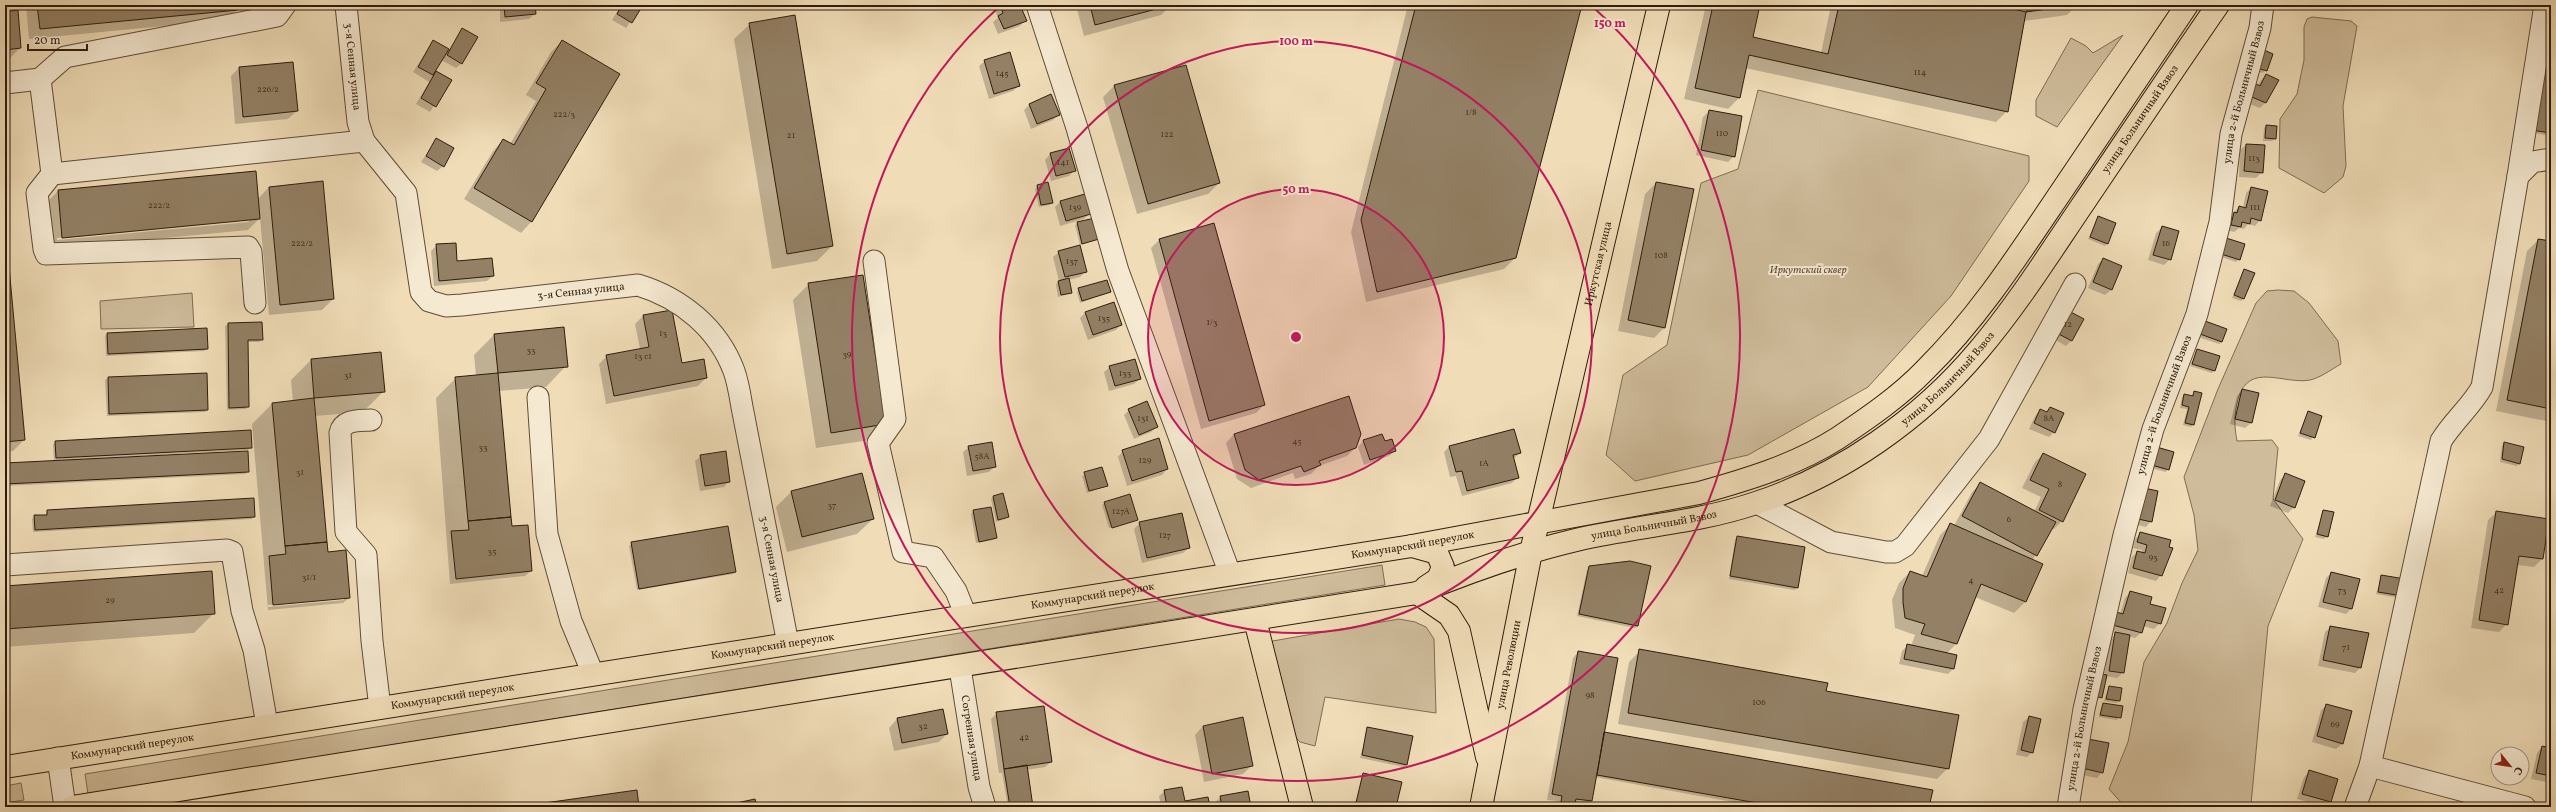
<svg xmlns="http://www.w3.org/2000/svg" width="2556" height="812" font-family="Vollkorn,serif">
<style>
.green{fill:#cfbc9b;stroke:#7f6c54}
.shadow{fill:#0003;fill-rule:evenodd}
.building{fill:#938065;stroke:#2f1c0c}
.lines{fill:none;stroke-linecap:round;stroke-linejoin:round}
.minor-casing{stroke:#5f4c37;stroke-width:23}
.major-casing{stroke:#2f1c0c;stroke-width:24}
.minor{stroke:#f5e9d1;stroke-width:21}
.major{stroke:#f0ddb8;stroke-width:22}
.ring{fill:none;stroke:#c2185b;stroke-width:2}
.labels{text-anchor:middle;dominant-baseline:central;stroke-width:4;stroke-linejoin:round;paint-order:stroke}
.number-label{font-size:9px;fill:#483522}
.street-label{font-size:11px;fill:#2f1c0c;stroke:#f5e9d1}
.park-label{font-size:11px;font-style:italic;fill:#5f4c37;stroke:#f5e9d1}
.centre{fill:#c2185b;stroke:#f5e9d1;stroke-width:2}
.ring-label{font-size:12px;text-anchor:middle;font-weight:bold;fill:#c2185b;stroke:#f5e9d1;stroke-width:4;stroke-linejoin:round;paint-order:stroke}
</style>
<rect width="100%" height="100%" fill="#f0ddb8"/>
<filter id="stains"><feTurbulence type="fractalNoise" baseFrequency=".005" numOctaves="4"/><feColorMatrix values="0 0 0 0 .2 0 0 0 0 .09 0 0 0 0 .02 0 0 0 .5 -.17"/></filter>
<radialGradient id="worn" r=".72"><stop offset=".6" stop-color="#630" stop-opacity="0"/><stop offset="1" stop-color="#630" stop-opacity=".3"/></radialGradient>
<!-- green -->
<path class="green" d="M2312,17L2351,21L2357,26L2343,106L2346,166L2343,177L2324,193L2279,168L2280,119L2297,94L2304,60V27L2307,19Z
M2123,35L2057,127L2036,116V100L2071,38L2086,46L2093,53Z
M1758,90L2029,156V181L1951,296L1868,387L1748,455L1635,481L1606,455L1623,375L1667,345L1701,183L1738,169Z
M2278,290L2294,291L2309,303L2338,341L2341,364C2332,369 2320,378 2310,380C2284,385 2249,361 2238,399C2234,415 2234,425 2237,441L2272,440L2278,448L2273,499L2303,539L2268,626L2251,804L2253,807H2125L2109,789L2128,742L2144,662L2167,623L2182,583L2198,550L2194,515L2184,477L2218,389L2256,303L2267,291Z
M192,293L194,327L101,329L100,301Z
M1382,565L1385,585L88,794L85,774Z
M1399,619L1415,622L1426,627L1434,639L1436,713L1325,697L1315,746L1300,742L1291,732L1267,642Z
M21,783L24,800L5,803V786Z"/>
<!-- shadow -->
<path class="shadow" d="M26,5H237V10L226,20L29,39Z
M500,5H534L535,14L529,19L500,22Z
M621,5H642L626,28L612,20Z
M993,5H1019L1025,20L1020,26L998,34L993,22L998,18Z
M1076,5H1171L1161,15L1084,36Z
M1408,5H1581L1515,258L1504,269L1366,302L1351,232Z
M1706,5H1759L1752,38L1821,53L1831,5H1993L2022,13L2077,5L2067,15L2024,21L2007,111L1996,122L1745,68L1739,98L1728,109L1684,99Z
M2014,5H2070L2025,11L2028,7Z
M5,13L20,48L9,59H5Z
M750,24L832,246L817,261L772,269L734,39Z
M463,29L462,63L456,68L441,60L435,71L450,80L430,112L416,104L429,82L413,72L433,41L449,50Z
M562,41L619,75L531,222L521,233L464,199L493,151L503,140L510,144L536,101L526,95L551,52Z
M2272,55L2263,73L2255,70Z
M985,61L1019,86L1013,91L989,99L979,66Z
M1186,66L1219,183L1208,194L1137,214L1103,97L1114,86Z
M239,68L297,111L288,119L235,124L231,76Z
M2551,71V136L2529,132Z
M2266,75V102L2260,108L2242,101Z
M1050,96L1058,115L1053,120L1031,129L1024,110L1029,105Z
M1709,111L1734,156L1728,162L1696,155L1703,117Z
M2267,126L2275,139L2272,141H2263L2264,128Z
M437,139L443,166L437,171L421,162Z
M2246,145L2262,172L2256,178L2239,177L2240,150Z
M1068,149L1074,171L1069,176L1051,181L1045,160L1050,154Z
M1656,183L1665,327L1654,338L1618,331L1645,194Z
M1037,186L1052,203L1049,205L1039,207L1035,189Z
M269,187L333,299L322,310L269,315L260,218L248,230L51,249L47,202L58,191L257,200ZM249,220V222L57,240V238Z
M2251,188L2260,220L2255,226L2248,224L2244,229L2239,228L2234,232L2227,230L2229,218L2239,207L2243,208L2246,193Z
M1060,202L1090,213L1084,219L1060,226L1055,207Z
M2098,217L2107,243L2105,246L2088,239Z
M1078,223L1098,239L1080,245L1075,225Z
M2162,227L2170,259L2164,265L2148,260L2156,233Z
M5,234L24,440L13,451L5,452Z
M2224,238L2239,259L2236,262L2216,255Z
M1159,240L1264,405L1256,413L1201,429L1151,248Z
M2538,240L2551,243V422L2496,411L2527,251Z
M437,245L456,262L493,276L487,281L434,286L431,251Z
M1059,252L1086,271L1080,277L1068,280L1071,293L1058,297L1056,284L1059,281L1053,257Z
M2104,259L2121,266L2111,290L2105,295L2088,288L2098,264Z
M2245,270L2243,299L2241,301L2232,298Z
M809,284L885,424L870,440L816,448L793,300Z
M1079,289L1110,292L1080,303L1077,292Z
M1085,313L1121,324L1116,330L1088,340L1080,318Z
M2058,315L2072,340L2066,346L2047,335Z
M643,316L681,364L703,360L706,378L698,386L606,404L599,364L607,356L640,349L635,324Z
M261,323L262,339L259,342H247L248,406L246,409L227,410L225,326L228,324Z
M2203,325L2222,342L2219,344L2198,337Z
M107,334L207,349L204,351L106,356L105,336Z
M494,335L566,366L546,387L498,391L511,527L531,571L525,576L450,584L436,398L456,378L476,376L474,355Z
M2197,350L2214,370L2212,373L2190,366Z
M311,360L383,392L363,412L315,416L327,553L349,598L343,603L268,610L252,424L272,404L293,402L291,380ZM344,598V600L268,607V605Z
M1110,367L1140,379L1134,384L1109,391L1104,372Z
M206,374L207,410L205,412L107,416L105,380L108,378Z
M2242,390L2251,423L2245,428L2230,424L2237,396Z
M2194,392L2193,425L2191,427L2183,425L2187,409L2180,408L2182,397L2185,395L2191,396Z
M1348,398L1356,447L1347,456L1319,466L1311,474L1295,479L1293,473L1251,488L1237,479L1226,443L1234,434Z
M2050,408L2054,432L2049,437L2029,429L2035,416L2040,410L2045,413Z
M1129,410L1157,426L1151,432L1134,439L1124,415Z
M2308,412L2321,416L2311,440L2298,436Z
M1382,435L1384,443L1395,451L1389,456L1364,465L1358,447L1363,441Z
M56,442L251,447L248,450L103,458V460L248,471L245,474L5,486V464L54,462L53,444Z
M2505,443L2519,463L2517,466L2500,462L2502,445Z
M969,447L995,466L989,472L967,476L963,452Z
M1449,447L1520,453L1513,459L1518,477L1512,483L1462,496L1456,476L1450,477L1444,452Z
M1123,451L1167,469L1162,475L1127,486L1118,457Z
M2173,453L2166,472L2146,467Z
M2043,454L2062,521L2054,529L2051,528L2032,561L2041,565L2025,602L2014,613L1975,597L1956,644L1946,654L1953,669L1948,674L1899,664L1902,651L1908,645L1911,646L1915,635L1895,628L1892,600L1899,583L1910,572L1922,576L1940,535L1951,524L1954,526L1972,492L1980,484L2034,512L2041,497L2022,488L2035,462Z
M701,456L729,481L724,487L700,491L695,461Z
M1102,468L1107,486L1087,493L1082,476Z
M861,474L873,519L857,534L787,552L776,507L791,492Z
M2286,474L2294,507L2288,513L2270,506L2280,480Z
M2139,494L2151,521L2146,527L2133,524Z
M993,497L1008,517L1005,519L996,522L991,499Z
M1105,503L1136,520L1109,528L1102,505Z
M48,511L254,516L252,519L33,532L32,519L35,516H45Z
M973,511L996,538L993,540L976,543L971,514Z
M2324,511L2327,536L2324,539L2315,537Z
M2497,512L2542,559L2534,567L2517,565L2507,624L2499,632L2471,628L2488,520Z
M1140,523L1189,548L1183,553L1142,563L1134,529Z
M2141,533L2170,541L2161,575L2156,581L2128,573L2132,557L2137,552L2141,553L2142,550L2133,548L2135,539Z
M1738,537L1797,587L1795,590L1729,579L1735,539Z
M632,543L735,572L733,574L637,590L629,546Z
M1590,567L1638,626L1635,628L1577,616L1587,570Z
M2331,573L2351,609L2346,614L2318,607L2326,578Z
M2382,576L2404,580L2399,598L2376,594Z
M5,587L214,613L194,633L5,647Z
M2130,592L2149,604L2160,623L2154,629L2143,626L2141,633L2135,638L2128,636L2123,673L2117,678L2106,676L2098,700L2089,697L2104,676L2110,639L2117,633L2105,629L2120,614L2125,598Z
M2331,627L2360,668L2355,673L2318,666L2325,632Z
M1640,651L1825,692L1948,768L1937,779L1618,724L1629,662Z
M1578,652L1603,733L1928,807H1760L1595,777L1591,801L1585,806L1573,804V807H1556L1557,801L1547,800L1573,658Z
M2109,687L2119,701L2116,703L2104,701Z
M2103,704L2122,707L2117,720L2099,717Z
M2327,705L2342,744L2336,749L2312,742L2321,710Z
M943,710L947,734L939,742L894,751L889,728L897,719Z
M997,713L1051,762L1045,767L1026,770L1032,807H1008L1002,773H999L991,719Z
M2029,717L2032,752L2027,757L2016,755L2023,722Z
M1203,726L1252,765L1243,774L1204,782L1195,735Z
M1368,728L1407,764L1404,767L1360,758Z
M2083,745L2102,772L2097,778L2077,774Z
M2542,747L2551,749V783L2531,779L2537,753Z
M2310,771L2337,780L2330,802L2325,807L2297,799L2304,777Z
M1363,775L1395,807H1354Z
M1165,791L1184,802L1209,807H1161L1159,796Z
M1221,797L1250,807H1216L1215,802Z"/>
<!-- building -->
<path class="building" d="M37,5H238V10L40,29Z
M504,5H535L536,14L505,17Z
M622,5H643L632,23L617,14Z
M1000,5H1020L1027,21L1004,29L998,16L1003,13Z
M1090,5H1172L1095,25Z
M1416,5H1582L1516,258L1377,292L1361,220Z
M1713,5H1760L1753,37L1828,54L1839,5H1997L2026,12L2008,112L1749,55L1740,98L1695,88Z
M2031,5H2078L2026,12Z
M18,10L21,48L5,50V12Z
M795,15L833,246L787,254L749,23Z
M462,28L478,37L462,64L447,55Z
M433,40L449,49L433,75L418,67Z
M562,40L620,74L532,222L474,188L503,139L514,145L546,89L536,83Z
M2264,50L2273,54L2267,71L2257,68Z
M1010,52L1020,86L994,94L984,60Z
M293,62L298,111L243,117L239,67Z
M1186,65L1220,183L1148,204L1114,85Z
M2541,69L2551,70V133L2531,130Z
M436,71L452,80L436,107L421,98Z
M2266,74L2279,80L2266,103L2247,95L2254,83L2260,86Z
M1051,94L1060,115L1037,124L1029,104Z
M1709,110L1742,116L1735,157L1701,150Z
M2266,125L2277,126L2276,139L2265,138Z
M436,138L454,148L444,167L426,156Z
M2246,144L2265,145L2263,173L2244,171Z
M1069,148L1076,171L1056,176L1050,153Z
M256,171L260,219L62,238L58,190Z
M323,181L334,299L280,305L269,187Z
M1048,182L1053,203L1041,205L1037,185Z
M1656,182L1694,189L1665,328L1628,320Z
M2251,187L2268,191L2261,221L2251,218L2250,224L2242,222L2241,227L2231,225L2234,212L2237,213L2239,206L2246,208Z
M1085,194L1091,214L1066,221L1060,201Z
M2098,216L2116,223L2108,244L2090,237Z
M1095,218L1099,239L1082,244L1077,222Z
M5,223L25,440L5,442Z
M1214,223L1265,405L1209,421L1159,239Z
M2162,226L2179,231L2171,260L2153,255Z
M2223,237L2245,244L2240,260L2218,253Z
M2538,239L2551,241V409L2507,400Z
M456,243L457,261L492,258L494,276L439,281L436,244Z
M1080,245L1087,272L1065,277L1058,251Z
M2103,258L2122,266L2112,290L2093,282Z
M2244,269L2255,273L2244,299L2234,295Z
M863,275L886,424L831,433L808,283Z
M1069,278L1072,293L1061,295L1058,281Z
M1107,280L1111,292L1082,301L1078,288Z
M1114,302L1122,325L1093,335L1085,312Z
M2063,308L2084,319L2072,341L2051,330Z
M672,310L682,363L704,359L707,378L614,396L606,355L649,347L643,315Z
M2205,321L2227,329L2222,342L2200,334Z
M262,322L263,340H248L249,407L229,408L228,323Z
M564,327L568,367L498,373L494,334Z
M207,328L208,349L108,354L107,333Z
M2197,349L2220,356L2215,371L2192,364Z
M381,352L385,392L314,398L311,359Z
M1135,359L1141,379L1115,386L1109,366Z
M207,373L208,410L109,414L108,377Z
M498,373L511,517L468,521L455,377Z
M2242,389L2259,393L2252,423L2235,419Z
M2194,391L2202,393L2194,425L2185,423L2189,407L2182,405L2184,394L2193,396Z
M1349,396L1361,434L1356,448L1319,461L1321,465L1304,472L1301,466L1259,480L1245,470L1234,434Z
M314,398L327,542L285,546L272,403Z
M1147,401L1158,427L1139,435L1128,409Z
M2050,407L2064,413L2055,433L2034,423L2040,409L2047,412Z
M2308,411L2322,416L2315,438L2300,433Z
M1514,429L1521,453L1513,455L1519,478L1467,491L1462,471L1456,472L1449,446Z
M251,430L252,448L56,458L55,441Z
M1382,434L1385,441L1392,439L1396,451L1370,460L1363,440Z
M1159,438L1168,469L1132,481L1122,450Z
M992,442L996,467L973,471L968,446Z
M2504,442L2524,447L2520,464L2502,459Z
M2153,446L2174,452L2169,470L2148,464Z
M248,451L249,472L5,484V463Z
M726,451L730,482L705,486L700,455Z
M2043,453L2086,474L2063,522L2039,510L2049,489L2030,480Z
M1102,467L1108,486L1089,491L1084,472Z
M862,473L874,519L802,537L791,491Z
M2285,473L2305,481L2295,508L2275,500Z
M1980,482L2056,522L2037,556L1962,516Z
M2144,488L2158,491L2152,522L2138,519Z
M1003,493L1009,517L998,520L993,496Z
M1130,494L1138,520L1112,528L1104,502Z
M254,498L255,517L35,530L34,515H47V510Z
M991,507L997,538L979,542L973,510Z
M2323,510L2334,512L2328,537L2317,534Z
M2496,511L2549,519L2543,559L2519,556L2508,625L2479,620Z
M1182,513L1190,548L1147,558L1139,522Z
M511,517L512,526L528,525L532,571L456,579L451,531L469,530L468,521Z
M1950,523L2043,564L2026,602L1981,584L1957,644L1921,634L1925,624L1905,618L1903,602V588L1910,571L1927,577Z
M728,526L736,572L639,589L631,542Z
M2140,532L2171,540L2169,547L2173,548L2162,576L2133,568L2137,551L2145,553L2147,545L2137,542Z
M1737,536L1805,547L1798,588L1730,576Z
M327,542L328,552L346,550L350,598L273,605L269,556L286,554L285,546Z
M1630,561L1651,566L1638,626L1579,614L1589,566Z
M212,571L215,614L5,629V586Z
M2331,572L2360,579L2352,609L2323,602Z
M2381,575L2405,579L2402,596L2378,592Z
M2130,591L2152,597L2150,604L2166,608L2161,624L2146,620L2142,633L2109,624L2113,611L2123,614Z
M2330,626L2369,633L2361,668L2323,660Z
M2115,632L2130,635L2124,673L2109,671Z
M1907,644L1957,655L1954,669L1904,659Z
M1639,649L1828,683L1826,691L1959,715L1949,769L1628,713Z
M1578,651L1618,658L1592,801L1576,799L1574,807H1560L1562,796L1552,794Z
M2096,673L2107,675L2102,698L2091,695Z
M2109,686L2122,688L2120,701L2106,699Z
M2103,703L2123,706L2121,718L2100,715Z
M2326,704L2352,711L2343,744L2317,736Z
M1044,706L1052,762L1004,769L996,712Z
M943,709L948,734L902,743L897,718Z
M2029,716L2041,719L2033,753L2021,750Z
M1243,717L1253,766L1212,774L1203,726Z
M1367,727L1413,736L1407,765L1362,755Z
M1604,732L1933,790L1929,807H1762L1763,804L1597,775Z
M2088,739L2109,743L2103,773L2082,768Z
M2542,746L2551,748V776L2536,773Z
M1027,765L1033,807H1010L1004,769Z
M2309,770L2338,779L2331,802L2302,794Z
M1363,773L1402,782L1396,807H1355Z
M1182,787L1185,801L1208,797L1210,807H1167L1164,790Z
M637,790L639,807H516Z
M1248,791L1251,807H1222L1220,796Z
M755,799L757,807H718Z"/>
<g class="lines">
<!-- minor casing -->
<g class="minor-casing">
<g id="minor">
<path id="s1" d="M346,5L358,122L364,141L406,193L421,292L429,301L446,306L462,305L638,285C681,298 718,328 734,371C738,382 740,395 742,407L788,644"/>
<path d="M1037,5L1077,128L1118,271L1230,574"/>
<path d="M40,79L52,174L364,141"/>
<path d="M5,83L40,79L65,57L277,16L285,5"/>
<path d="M52,174L37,193L44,249L46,254L248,247L251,252L255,303"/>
<path d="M2518,176L2545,5"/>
<path d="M874,261L895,419L878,443L903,552L933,557L956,591L966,616"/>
<path d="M538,397L547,534L571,621L593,674"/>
<path d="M371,420C359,421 343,419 340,433L346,532L366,555L372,641L380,708"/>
<path d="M1757,503L1831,542L1886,552H1895L1905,546L1989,439L2075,284"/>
<path d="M5,565L227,550L232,552L242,611L254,650L267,725"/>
<path id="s2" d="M960,668L979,787L985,807"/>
<path d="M58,758L65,807"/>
<path d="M2370,766L2525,807"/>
<path id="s3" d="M2068,807L2084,709L2124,535L2153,429L2197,314L2220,222L2231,134L2260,28L2263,5"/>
<path d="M2355,807L2370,766L2441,441C2453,421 2471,407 2482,387L2518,176L2532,162L2551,159"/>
</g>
</g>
<!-- major casing -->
<g class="major-casing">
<g id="major">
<path d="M1412,546L1437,553L1443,567L1438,579L1426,587"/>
<path d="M1417,593L1449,615L1459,631L1487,757"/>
<path d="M1255,620L1302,807"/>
<path id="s4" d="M5,767L1412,546L1699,493C1746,480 1796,465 1838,438C1868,418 1900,396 1925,370C1979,317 2021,251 2063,189C2105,127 2146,66 2187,5"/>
<path id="s5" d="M72,807L1417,593C1468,572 1521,553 1576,540C1636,526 1697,523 1756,503C1841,475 1921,419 1978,351C2018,304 2051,251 2085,201C2129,136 2173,70 2218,5"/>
<path id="s6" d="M1481,807L1531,552L1659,5"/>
</g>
</g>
<!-- minor -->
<use href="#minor" class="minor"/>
<!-- major -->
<use href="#major" class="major"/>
</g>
<!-- distance rings -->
<circle cx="1296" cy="337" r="148" fill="#c2185b" fill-opacity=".12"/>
<g class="ring">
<circle cx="1296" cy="337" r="148"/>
<circle cx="1296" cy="337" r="296"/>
<path d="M1593 7A444 444 0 1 1 999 7"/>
</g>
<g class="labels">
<!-- number labels -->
<g class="number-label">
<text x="1920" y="72">114</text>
<text x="1002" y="73">145</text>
<text x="268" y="89">226/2</text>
<text x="1471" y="112">1/8</text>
<text x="564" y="114">222/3</text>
<text x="1722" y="133">110</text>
<text x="1167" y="134">122</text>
<text x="791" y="135">21</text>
<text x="2254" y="158">113</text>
<text x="1063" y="162">141</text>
<text x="159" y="205">222/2</text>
<text x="1075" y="207">139</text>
<text x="2255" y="207">111</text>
<text x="302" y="243">222/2</text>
<text x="2166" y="243">16</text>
<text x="1661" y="255">108</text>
<text x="1072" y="261">137</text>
<text x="1104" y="318">135</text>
<text x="1212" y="322">1/3</text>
<text x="2068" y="324">12</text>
<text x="663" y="333">13</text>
<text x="531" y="350">33</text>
<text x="847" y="354">39</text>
<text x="643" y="356">13 с1</text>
<text x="1125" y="373">133</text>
<text x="348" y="375">31</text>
<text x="1143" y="418">131</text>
<text x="2049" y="418">8А</text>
<text x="1297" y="441">45</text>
<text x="483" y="447">33</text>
<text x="982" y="456">58А</text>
<text x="1145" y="460">129</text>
<text x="1484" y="463">1А</text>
<text x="300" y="472">31</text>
<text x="2060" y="484">8</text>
<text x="832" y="505">37</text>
<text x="1121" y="511">127А</text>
<text x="2009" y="519">6</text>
<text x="1165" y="535">127</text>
<text x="492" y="551">35</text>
<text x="2153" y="557">93</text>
<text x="309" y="577">31/1</text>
<text x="1971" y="580">4</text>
<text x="2342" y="590">73</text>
<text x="2499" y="590">42</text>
<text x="110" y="600">29</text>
<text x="2346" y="647">71</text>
<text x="1590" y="695">98</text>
<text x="1759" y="702">106</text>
<text x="2335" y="724">69</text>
<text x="923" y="726">32</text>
<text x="1024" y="737">42</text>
</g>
<!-- street labels -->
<g class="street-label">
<text stroke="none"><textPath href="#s1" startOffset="62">3-я Сенная улица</textPath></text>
<text stroke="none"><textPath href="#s3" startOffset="738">улица 2-й Больничный Взвоз</textPath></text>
<text stroke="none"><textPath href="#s5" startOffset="2269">улица Больничный Взвоз</textPath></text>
<text stroke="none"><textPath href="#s6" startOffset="556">Иркутская улица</textPath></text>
<text stroke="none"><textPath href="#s1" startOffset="470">3-я Сенная улица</textPath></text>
<text stroke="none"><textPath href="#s5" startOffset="1945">улица Больничный Взвоз</textPath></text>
<text stroke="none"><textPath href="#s3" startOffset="414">улица 2-й Больничный Взвоз</textPath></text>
<text stroke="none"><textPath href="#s5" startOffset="1609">улица Больничный Взвоз</textPath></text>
<text stroke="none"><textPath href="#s4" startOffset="1425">Коммунарский переулок</textPath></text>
<text stroke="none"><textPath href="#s1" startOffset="853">3-я Сенная улица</textPath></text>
<text stroke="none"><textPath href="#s4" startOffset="1101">Коммунарский переулок</textPath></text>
<text stroke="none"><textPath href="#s4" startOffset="777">Коммунарский переулок</textPath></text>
<text stroke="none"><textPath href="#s6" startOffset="145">улица Революции</textPath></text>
<text stroke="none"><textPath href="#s4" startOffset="453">Коммунарский переулок</textPath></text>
<text stroke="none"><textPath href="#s3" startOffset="90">улица 2-й Больничный Взвоз</textPath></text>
<text stroke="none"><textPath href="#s2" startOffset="71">Согренная улица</textPath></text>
<text stroke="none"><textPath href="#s4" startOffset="129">Коммунарский переулок</textPath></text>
</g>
<!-- park labels -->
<g class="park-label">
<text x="1808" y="270">Иркутский сквер</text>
</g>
</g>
<circle cx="1296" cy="337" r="6" class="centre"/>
<g class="ring-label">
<text x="1610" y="27">150 m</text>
<text x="1296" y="45">100 m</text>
<text x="1296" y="193">50 m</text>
</g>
<!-- margin -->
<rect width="2556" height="812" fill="none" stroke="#f0ddb8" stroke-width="20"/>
<rect x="6" y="6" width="2544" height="800" fill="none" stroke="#2f1c0c" stroke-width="2"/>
<rect x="10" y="10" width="2536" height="792" fill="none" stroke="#2f1c0c"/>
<!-- north arrow -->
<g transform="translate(2510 766) rotate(120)"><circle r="19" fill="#f5e9d1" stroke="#a69782"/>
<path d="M0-3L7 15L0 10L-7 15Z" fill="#8f2418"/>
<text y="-6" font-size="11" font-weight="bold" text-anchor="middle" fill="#2f1c0c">С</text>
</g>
<!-- scale -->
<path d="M28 44v6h59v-6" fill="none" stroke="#2f1c0c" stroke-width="2"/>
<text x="34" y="44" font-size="12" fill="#2f1c0c" stroke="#f5e9d1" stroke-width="3" paint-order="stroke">20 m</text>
<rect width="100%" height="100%" filter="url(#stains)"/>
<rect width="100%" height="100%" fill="url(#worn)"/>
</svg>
